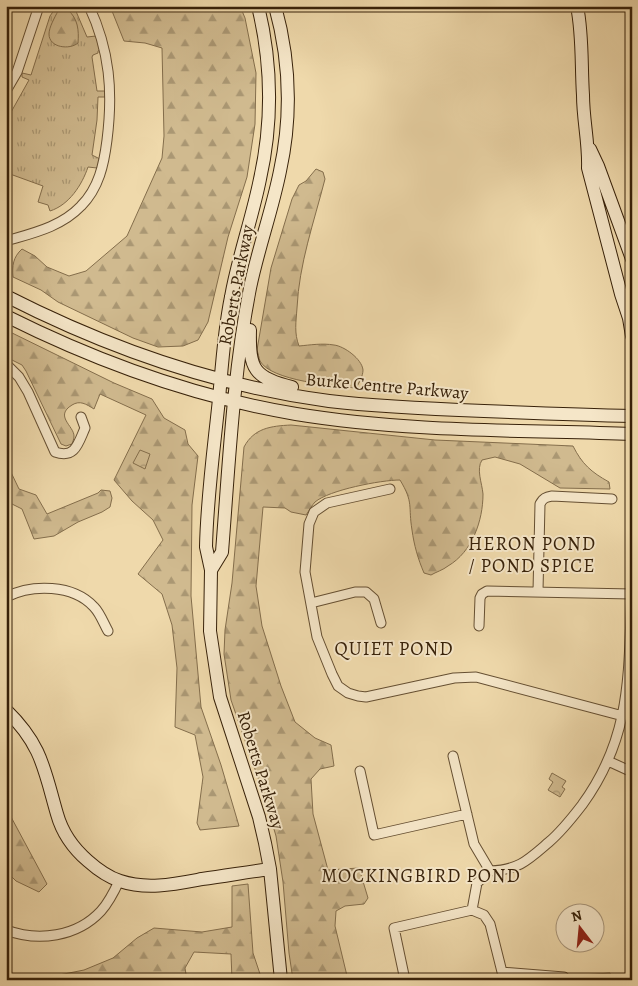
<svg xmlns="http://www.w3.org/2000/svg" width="638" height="986" font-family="Alegreya,serif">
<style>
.grass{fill:url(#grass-tufts);stroke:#846e4c}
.forest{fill:url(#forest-firs);stroke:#846e4c}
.park{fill:url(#park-crowns);stroke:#846e4c}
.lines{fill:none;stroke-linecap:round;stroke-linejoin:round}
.street-casing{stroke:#654f32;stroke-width:11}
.secondary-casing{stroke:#372109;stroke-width:14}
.street{stroke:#f5e6c8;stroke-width:9}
.secondary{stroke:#f5e6c8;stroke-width:12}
.labels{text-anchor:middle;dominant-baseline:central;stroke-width:4;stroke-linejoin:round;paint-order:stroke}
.street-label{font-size:18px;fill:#372109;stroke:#f5e6c8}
.neighbourhood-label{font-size:19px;letter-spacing:1px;fill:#372109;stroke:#f5e6c8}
</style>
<defs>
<pattern id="grass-tufts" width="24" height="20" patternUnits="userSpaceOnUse" patternTransform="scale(1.25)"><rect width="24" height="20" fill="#d0ba8f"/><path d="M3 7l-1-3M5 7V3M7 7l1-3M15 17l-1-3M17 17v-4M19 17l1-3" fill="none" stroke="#aa9773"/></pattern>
<pattern id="forest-firs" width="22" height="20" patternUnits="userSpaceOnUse" patternTransform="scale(1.25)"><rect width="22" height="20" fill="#d0ba8f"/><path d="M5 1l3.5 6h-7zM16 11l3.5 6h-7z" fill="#aa9773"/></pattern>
<pattern id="park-crowns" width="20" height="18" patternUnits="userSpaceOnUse" patternTransform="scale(1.25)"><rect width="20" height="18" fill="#d0ba8f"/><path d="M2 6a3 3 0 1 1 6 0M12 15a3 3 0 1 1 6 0" fill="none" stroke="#aa9773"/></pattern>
</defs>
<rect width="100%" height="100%" fill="#efd9ab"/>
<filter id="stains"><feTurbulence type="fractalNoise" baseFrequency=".004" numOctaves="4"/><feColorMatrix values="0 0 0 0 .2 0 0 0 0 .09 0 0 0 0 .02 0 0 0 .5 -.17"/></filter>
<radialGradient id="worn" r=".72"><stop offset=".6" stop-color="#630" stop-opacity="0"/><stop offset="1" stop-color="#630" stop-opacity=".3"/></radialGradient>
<!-- grass -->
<path class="grass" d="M57,6H71L75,9L87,37L96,36L100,50L98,51V53L93,55L92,57L97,91H105V97H98L97,120L92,155L100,159L97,168L88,167C82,185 69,205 50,211L48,205L38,202L43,186L10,174L11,172L6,170V125L11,117L10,114L29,80L22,77V73L31,75L50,16Z"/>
<!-- forest -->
<path class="forest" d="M110,6H240L245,18L256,73L255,124L247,177L228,237L208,322L198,340L183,346L158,347L133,338L58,302L41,290L13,277C12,266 13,257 22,249L35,256L47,267L69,276L86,271L127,236L162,158L164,136L162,48L145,43L124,41Z
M68,10C78,19 79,30 78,43C70,50 49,48 49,34C49,27 55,17 58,11Z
M316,169L323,172L325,179C314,222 299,264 297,308C296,322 294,333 299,346C310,345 322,343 334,345C344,346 362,359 363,370C363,376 359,383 356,388C335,386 271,381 260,361C259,358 258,353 257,350L271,268L292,199L299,185L306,181Z
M6,330L114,383L152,399L164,418L185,430L188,444L198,456L192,505L191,596L201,707L221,765L239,826L200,830L197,823L203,777L195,735L175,727L177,668L172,625L162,594L138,574L163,540L153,520L132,501L114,480L146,415L100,394L94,409C86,404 80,400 72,405C54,416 74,426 74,436C74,439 73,441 72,444L66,446L61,444L26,371L22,365L6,357Z
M291,425L435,440L573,446C582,464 591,472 609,482L610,489L560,488L520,464L495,457L482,460C476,469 482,483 483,494C483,521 472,552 448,566C443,570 436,572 431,575L424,573C418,559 414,545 412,530C408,506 414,503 400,480C381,480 329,490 315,502C312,505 309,511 306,515L291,512L285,508L263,507L256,586L262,626L281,686L295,722L315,738L331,745L334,766L320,769L311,779L313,814L328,870L359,868L368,898L364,904L345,906L336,911L335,926L348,980H293L289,953L283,882L276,836L264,795L231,700L224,654L225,630L232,583L244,447C254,428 271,426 291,425Z
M8,466L19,489L36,495L47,514L98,493L101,490L110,491L112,498L110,507L102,512L78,522L54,536L34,539L22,509L6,501V468Z
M6,811L10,815L47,884L39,892L16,881L6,871Z
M248,884L253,953L262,980H232L231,954L194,952L185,968L187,980H34L84,970L113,958L137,938L154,928L202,932L232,927V886Z
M610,973L612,980H584L582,975Z"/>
<!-- park -->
<path class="park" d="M140,450L150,454L145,469L133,463Z
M552,773L566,781L562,787L565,789L560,797L548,790L553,782L549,779Z"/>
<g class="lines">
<!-- street casing -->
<g class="street-casing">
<path id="street" d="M6,91L17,72L39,6
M6,241C33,233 61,227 81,206C99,188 104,164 107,140C113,92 110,51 89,6
M6,364L19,377L28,392L55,452C75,459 78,444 85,428L81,417
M390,489L327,503L314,512L309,524L305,572L317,637L332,674L338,686L348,693L358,696L366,697L454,678L476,677L623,716
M538,591L540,504C543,498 546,497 552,496L612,499
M6,597C32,584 73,584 94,607C100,613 104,624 108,631
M311,603L355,592H366L374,599L381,623
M479,626L480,598L482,594L487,591L632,594
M453,756L474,844L490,871
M608,761L632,772
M360,771L374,835L467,814
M490,871C519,870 528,860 549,842C562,831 572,818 582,805C633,735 628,672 632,591
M490,871L477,883L472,910L484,915L490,924L502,972L564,977
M6,930C38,942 77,937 101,911C109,902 114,892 119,881
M405,980L394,928L472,910"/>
</g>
<!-- secondary casing -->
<g class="secondary-casing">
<path id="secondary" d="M258,6C272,64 273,121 260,179C252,219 238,257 231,297C224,331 222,365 219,399C214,448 207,497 206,547L211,570L210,631L220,697L259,817L265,843L270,869L281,980
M577,6C583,36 581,65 583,95C583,120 589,143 588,168L621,294L629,318L632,336
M590,149L598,166L632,259
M6,296C108,348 215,386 329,401C381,407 432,409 484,411C533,413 582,415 632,416
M6,316C98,362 194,397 296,414C406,432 520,430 632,434
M250,330C249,369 254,378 292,387
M211,570L222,552C229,464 233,375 250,288C258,249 272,211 280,171C292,116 290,60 275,6
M6,710C42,745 44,769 57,814C62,832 74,849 88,861C97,869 108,877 120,881C147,890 175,884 202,879C225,876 247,872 270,869"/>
</g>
<!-- street -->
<use href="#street" class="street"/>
<!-- secondary -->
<use href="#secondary" class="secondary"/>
</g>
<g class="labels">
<!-- street labels -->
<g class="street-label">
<text transform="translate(236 285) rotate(-79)">Roberts Parkway</text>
<text transform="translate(387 386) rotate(5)">Burke Centre Parkway</text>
<text transform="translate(261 770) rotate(73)">Roberts Parkway</text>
</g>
<!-- neighbourhood labels -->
<g class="neighbourhood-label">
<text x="532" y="544">HERON POND<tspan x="532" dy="22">/ POND SPICE</tspan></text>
<text x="394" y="649">QUIET POND</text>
<text x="421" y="876">MOCKINGBIRD POND</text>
</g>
</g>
<!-- margin -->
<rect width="638" height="986" fill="none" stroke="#efd9ab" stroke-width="25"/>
<rect x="8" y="8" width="623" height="971" fill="none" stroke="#372109" stroke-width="2.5"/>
<rect x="12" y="12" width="613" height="961" fill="none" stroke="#372109"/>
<!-- north arrow -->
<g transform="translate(580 928) rotate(344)"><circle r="24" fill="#f5e6c8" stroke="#a9977c"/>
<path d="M0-4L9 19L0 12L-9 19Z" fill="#8f2418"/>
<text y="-8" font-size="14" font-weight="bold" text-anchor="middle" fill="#372109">N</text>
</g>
<rect width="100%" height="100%" filter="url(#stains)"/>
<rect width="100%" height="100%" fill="url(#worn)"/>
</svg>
